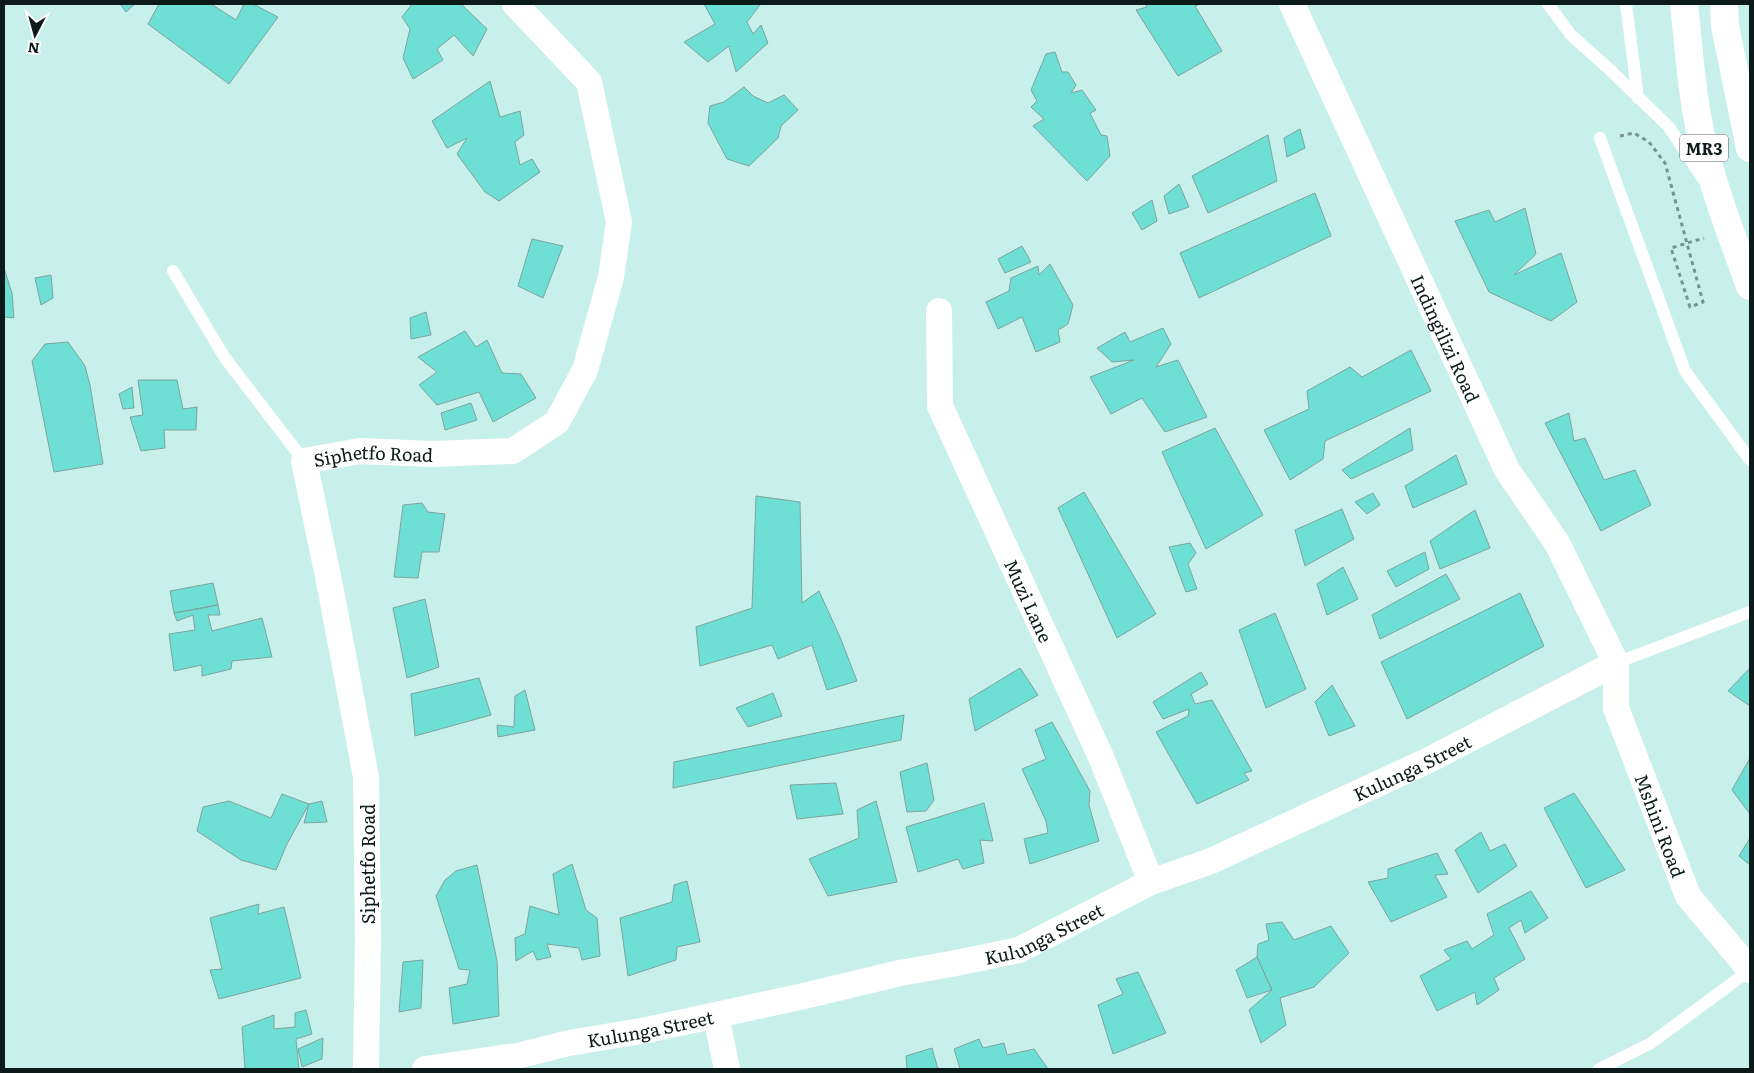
<svg xmlns="http://www.w3.org/2000/svg" width="1754" height="1073" font-family="Literata,serif">
<style>
.building{fill:#6edfd4;stroke:#7ea39f}
.lines{fill:none;stroke-linecap:round;stroke-linejoin:round}
.path{stroke:#76938f;stroke-width:3;stroke-dasharray:4 4;stroke-linecap:butt}
.service{stroke:#fff;stroke-width:12}
.minor{stroke:#fff;stroke-width:26}
.motorway{stroke:#fff;stroke-width:28}
.labels{text-anchor:middle;dominant-baseline:central;stroke-width:5;stroke-linejoin:round;paint-order:stroke}
.shield{fill:#fff;stroke:#555f5e;stroke-width:1}
.shield-label{font-size:16px;font-weight:bold;fill:#0c1b19}
.street-label{font-size:18px;fill:#0c1b19;stroke:#fff}
</style>
<rect width="100%" height="100%" fill="#c8f0eb"/>
<!-- building -->
<path class="building" d="M120,4H135L126,12Z
M159,4H211L236,20L244,4H253L278,17L229,84L148,24Z
M412,4H461L487,29L473,56L454,35L437,49L443,60L413,79L403,58L410,29L402,17Z
M704,4H760V5L747,22L753,34L761,25L768,43L736,72L729,46L708,62L684,42L715,24Z
M1145,4H1201L1195,6L1222,51L1178,76L1136,10L1147,7Z
M1055,52L1062,72H1068L1076,85L1071,93L1082,90L1096,110L1090,113L1101,135L1107,136L1110,156L1087,181L1033,126L1044,119L1031,107L1037,101L1031,90L1046,54Z
M490,81L500,117L520,111L524,135L515,142L520,165L532,159L540,172L499,201L485,192L457,154L467,138L447,148L432,121Z
M744,87L753,96L768,103L784,95L798,110L781,126L778,138L749,166L727,159L708,123L710,106L724,102Z
M1300,129L1305,148L1287,157L1284,138Z
M1268,135L1277,181L1208,213L1192,176Z
M1179,184L1189,207L1169,214L1164,196Z
M1315,193L1331,236L1199,298L1180,253Z
M1152,200L1157,221L1142,230L1132,213Z
M1525,208L1536,254L1514,275L1561,253L1577,302L1551,321L1489,292L1455,221L1489,210L1495,222Z
M532,239L563,246L543,298L518,286Z
M1022,246L1031,262L1005,273L998,259Z
M1050,264L1073,305L1068,324L1058,330L1060,342L1036,352L1022,317L998,329L986,302L1009,291L1011,278L1038,266L1039,275Z
M4,268L12,293L14,318L4,317Z
M51,275L53,298L41,305L35,278Z
M426,312L431,335L411,339L410,318Z
M1163,328L1171,344L1156,367L1178,360L1207,417L1165,432L1142,398L1111,414L1090,377L1134,360L1112,362L1097,348L1125,332L1130,342Z
M465,331L476,347L487,340L502,373L521,374L536,398L493,422L479,392L437,405L419,385L437,372L418,357Z
M68,342L85,366L90,385L103,464L54,472L32,361L45,344Z
M1411,350L1431,391L1325,441L1323,459L1290,480L1264,430L1309,409L1307,391L1350,367L1362,377Z
M138,380H177L183,409L197,407L196,430H164L165,448L141,451L130,417L143,415Z
M132,387L134,408L123,409L119,394Z
M471,403L477,420L445,430L441,413Z
M1569,413L1574,441L1585,438L1604,480L1635,470L1651,505L1601,531L1545,423Z
M1215,428L1263,515L1206,549L1162,452Z
M1410,428L1413,450L1351,479L1342,470Z
M1456,455L1467,484L1413,508L1405,486Z
M1084,492L1156,614L1117,638L1058,508Z
M1373,493L1380,505L1367,514L1355,502Z
M756,496L800,502L802,603L819,591L840,637L857,681L827,690L812,645L778,659L772,645L700,666L696,627L752,608Z
M422,503L428,512L445,514L439,552H422L418,578L394,577L403,505Z
M1342,509L1354,539L1305,566L1295,530Z
M1475,510L1490,548L1440,569L1430,541Z
M1190,543L1196,553L1188,564L1197,589L1186,592L1169,547Z
M1425,552L1429,569L1396,587L1387,571Z
M1343,567L1358,599L1327,615L1317,584Z
M1446,574L1460,599L1380,639L1372,615Z
M213,583L218,605L174,613L170,591Z
M1520,593L1544,646L1407,719L1381,662Z
M425,599L439,667L407,678L393,608Z
M218,605L220,615H208L212,631L262,618L272,657L232,661L231,669L202,676V665L174,671L169,634L195,630L193,615L177,621L174,613Z
M1275,613L1306,689L1266,708L1239,630Z
M1020,668L1038,695L975,731L969,699Z
M1750,668V706L1728,691Z
M1201,672L1208,684L1191,694L1195,704L1212,700L1252,771L1244,773L1249,780L1197,804L1156,732L1188,716L1189,709L1163,719L1153,702Z
M479,678L491,715L415,736L411,694Z
M1332,685L1355,726L1329,736L1315,702Z
M525,690L535,730L498,737L497,725L514,727L515,696Z
M773,693L782,716L748,727L736,708Z
M904,715L901,740L673,788L674,762Z
M1052,722L1090,791L1089,805L1099,841L1030,864L1024,839L1048,833L1046,821L1022,769L1046,759L1035,730Z
M1750,758V814L1732,790Z
M927,763L934,800L926,811L907,812L900,772Z
M836,783L843,814L797,819L790,785Z
M1574,793L1625,870L1586,888L1544,808Z
M282,794L309,804L287,844L276,870L241,860L197,831L203,807L229,801L271,818Z
M322,801L327,822L304,823L309,804Z
M876,801L897,882L828,896L809,859L859,838L857,810Z
M984,803L993,841L980,840L984,863L963,869L958,859L918,872L906,827Z
M1481,832L1490,851L1505,844L1517,866L1478,893L1455,850Z
M1750,838V865L1739,856Z
M1437,853L1448,874L1435,875L1447,897L1391,922L1368,882L1388,878V869Z
M572,864L586,910L597,918L600,956L582,960L579,948L547,944L551,957L537,960L533,951L516,961L515,938L525,934L530,906L559,915L553,874Z
M477,865L497,961L499,1016L453,1024L449,988L467,984L470,970L459,969L436,896L445,880L456,871Z
M687,881L700,942L677,947L676,960L628,976L620,918L672,902L674,885Z
M1531,891L1548,918L1525,933L1521,920L1509,928L1525,959L1494,978L1499,990L1477,1005L1475,992L1437,1011L1420,976L1451,959L1444,950L1467,941L1472,949L1494,935L1487,914Z
M259,904L258,914L284,907L301,978L219,999L210,970L222,969L210,918Z
M1282,922L1294,940L1331,926L1349,953L1314,987L1280,998L1286,1025L1261,1043L1249,1010L1272,990L1257,957L1258,944L1269,940L1266,924Z
M1257,957L1272,990L1247,998L1236,970Z
M423,960L421,1008L399,1012L403,962Z
M1138,972L1166,1033L1113,1054L1098,1005L1123,994L1116,979Z
M306,1010L312,1034L296,1039L299,1069H245L242,1027L274,1015V1029L295,1027V1013Z
M323,1038L322,1059L302,1067L298,1049Z
M979,1039L983,1048L1004,1043L1007,1055L1034,1049L1048,1069H960L954,1049Z
M932,1048L938,1069H907L906,1056Z"/>
<g class="lines">
<!-- path -->
<path class="path" d="M1620,136L1634,133L1649,142L1665,163L1703,302L1690,307L1671,248L1704,238"/>
<!-- service -->
<path class="service" d="M1548,4L1571,35L1608,68L1669,127L1705,182
M1626,4L1638,98
M1600,138L1685,371L1750,460
M173,271L225,358L304,461
M1616,663L1750,612
M1599,1069L1651,1043L1750,970"/>
<!-- minor -->
<g class="minor">
<path id="s1" d="M1292,4L1507,470L1557,543L1616,663V708L1688,896L1750,970"/>
<path id="s2" d="M939,311L940,406L1101,757L1151,882"/>
<path d="M716,1016L727,1069"/>
<path id="s3" d="M366,1069L368,939L366,777L330,586L304,461L360,451L432,454L513,451L557,422L585,370L611,277L619,222L589,82L515,4"/>
<path id="s4" d="M425,1069L517,1056L569,1043L647,1030L804,996L900,973L951,964L1019,950L1151,882L1211,861L1427,761L1616,663"/>
</g>
<!-- motorway -->
<path class="motorway" d="M1684,4C1689,50 1692,99 1703,144C1715,193 1733,239 1750,286
M1724,4L1725,26L1750,148"/>
</g>
<g class="labels">
<!-- shield labels -->
<rect class="shield" x="1680" y="134.5" width="48" height="27" rx="4"/>
<g class="shield-label">
<text x="1704" y="148">MR3</text>
</g>
<!-- street labels -->
<g class="street-label">
<text stroke="none"><textPath href="#s1" startOffset="368">Indingilizi Road</textPath></text>
<text stroke="none"><textPath href="#s3" startOffset="684">Siphetfo Road</textPath></text>
<text stroke="none"><textPath href="#s2" startOffset="309">Muzi Lane</textPath></text>
<text stroke="none"><textPath href="#s4" startOffset="1040">Kulunga Street</textPath></text>
<text stroke="none"><textPath href="#s1" startOffset="906">Mshini Road</textPath></text>
<text transform="translate(367 864) rotate(-90)">Siphetfo Road</text>
<text stroke="none"><textPath href="#s4" startOffset="635">Kulunga Street</textPath></text>
<text stroke="none"><textPath href="#s4" startOffset="229">Kulunga Street</textPath></text>
</g>
</g>
<!-- border -->
<rect width="1754" height="1073" fill="none" stroke="#0c1b19" stroke-width="10"/>
<!-- north arrow -->
<g transform="translate(35 35) rotate(186)" stroke="#ffffff" stroke-width="4" paint-order="stroke">
<path d="M0-4L9 19L0 12L-9 19Z" fill="#0c1b19"/>
<text y="-8" font-size="14" font-weight="bold" text-anchor="middle" fill="#0c1b19">N</text>
</g>
</svg>
